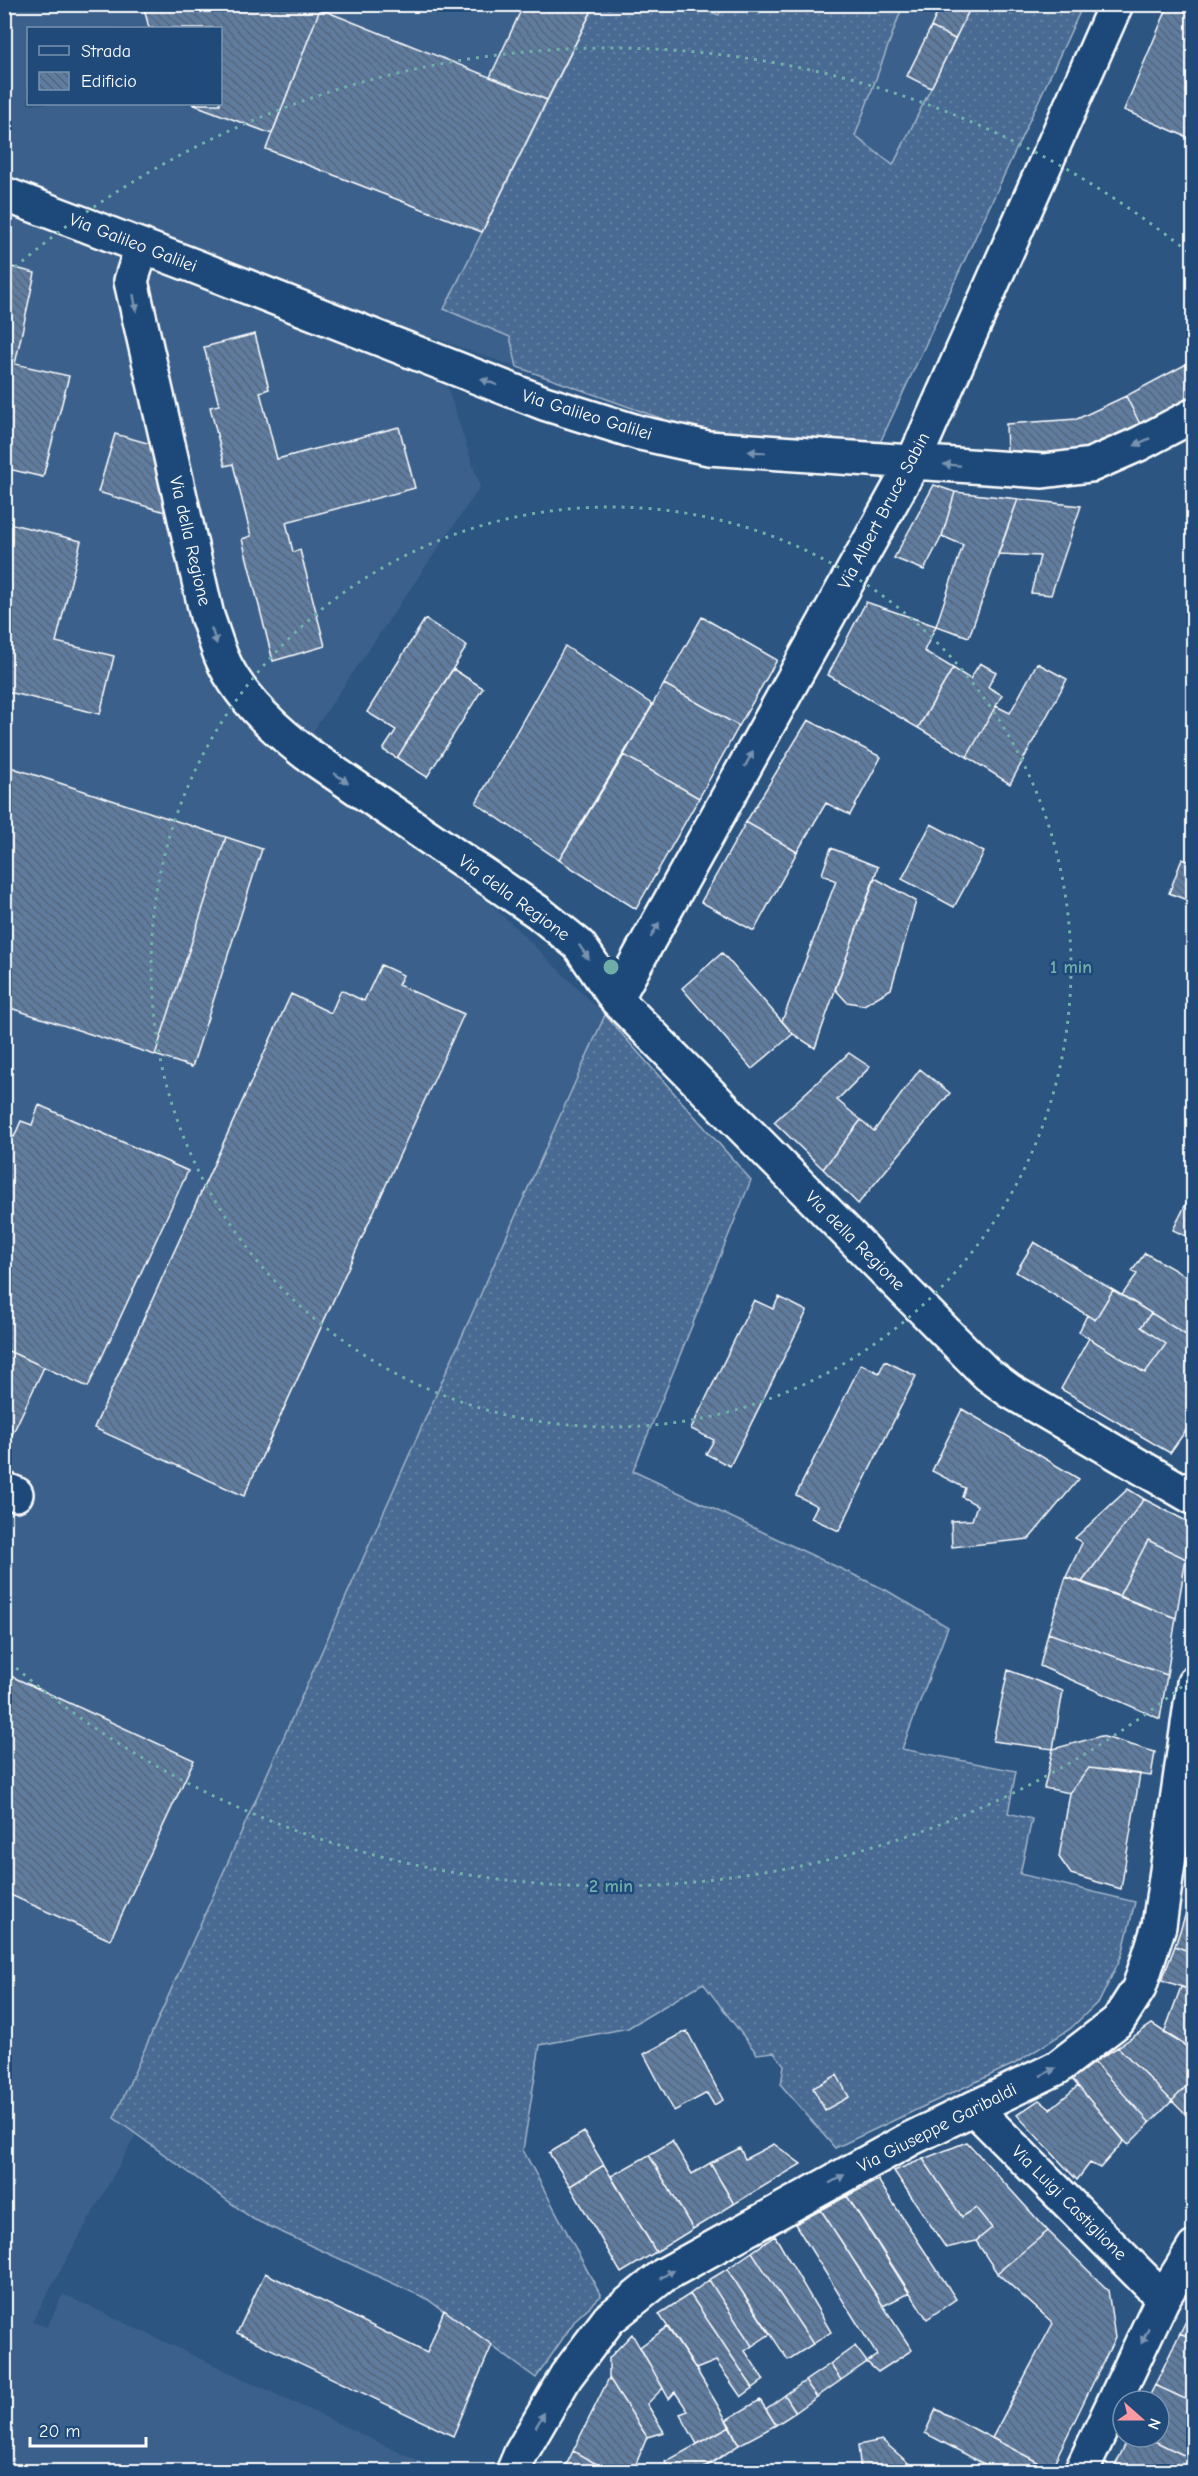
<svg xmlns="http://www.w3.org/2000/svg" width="1198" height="2476" font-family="'Comic Neue',sans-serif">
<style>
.built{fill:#3b618b;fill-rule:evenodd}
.grass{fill:url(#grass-dots);stroke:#a4b5c8;stroke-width:1.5}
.building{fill:url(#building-back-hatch);stroke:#fff;stroke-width:1.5}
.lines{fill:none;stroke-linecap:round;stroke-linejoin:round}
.street-casing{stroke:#fff;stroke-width:38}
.secondary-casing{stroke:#fff;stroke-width:38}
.street{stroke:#1f4a7a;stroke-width:33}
.secondary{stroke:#1f4a7a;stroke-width:33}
.oneway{fill:#7992af}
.ring{fill:none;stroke:#6fada8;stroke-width:3;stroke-dasharray:3 6}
.labels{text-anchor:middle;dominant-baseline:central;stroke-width:5;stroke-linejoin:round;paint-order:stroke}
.street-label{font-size:18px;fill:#fff;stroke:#1f4a7a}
.centre{fill:#6fada8;stroke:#1f4a7a;stroke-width:3}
.ring-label{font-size:18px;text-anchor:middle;font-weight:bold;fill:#6fada8;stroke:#1f4a7a;stroke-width:5;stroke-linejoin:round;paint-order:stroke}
</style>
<defs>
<pattern id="grass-dots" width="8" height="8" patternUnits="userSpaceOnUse" patternTransform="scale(1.5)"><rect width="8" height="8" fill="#486b92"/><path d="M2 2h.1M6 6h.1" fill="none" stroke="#6381a2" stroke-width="1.8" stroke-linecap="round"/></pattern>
<pattern id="building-back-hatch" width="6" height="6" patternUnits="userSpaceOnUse" patternTransform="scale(1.5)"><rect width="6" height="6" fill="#5e7c9f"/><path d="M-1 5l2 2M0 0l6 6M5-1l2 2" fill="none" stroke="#56667a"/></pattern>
</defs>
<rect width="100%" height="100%" fill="#2c5582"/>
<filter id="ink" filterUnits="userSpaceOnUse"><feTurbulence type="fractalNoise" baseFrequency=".0167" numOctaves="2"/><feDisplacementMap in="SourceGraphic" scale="12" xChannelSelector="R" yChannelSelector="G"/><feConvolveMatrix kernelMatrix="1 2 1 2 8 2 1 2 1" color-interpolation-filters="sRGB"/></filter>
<g filter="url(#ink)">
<!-- built -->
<path class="built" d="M5,5H1083L688,428L431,337L480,487L313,731L605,1015L115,2117L137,2133L32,2322L47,2327L63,2294L439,2471L5,2472ZM28,28H220V104H28Z"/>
<!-- grass -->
<path class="grass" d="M595,5H692L719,15L723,5H903L855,136L893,165L972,5H1083L878,447L688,428L517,367L510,337L444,309Z
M605,1015L751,1180L633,1471L886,1590L948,1627L902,1749L1016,1771L1008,1813L1032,1819L1020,1874L1135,1902L1122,1955L1100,2000L1070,2029L1016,2063L835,2148L781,2085L784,2065L774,2052L757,2054L703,1983L628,2028L540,2045L523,2150L601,2296L576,2319L536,2378L427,2299L253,2219L114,2118Z"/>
<!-- building -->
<path class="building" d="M143,4H309L320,9L272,134L192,104H220V28H149Z
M524,4H595L547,100L490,77Z
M941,4H972L955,39L931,27Z
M1169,4H1194V140L1124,110Z
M320,9L547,100L482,232L266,149Z
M931,27L955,39L931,88L907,76Z
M4,265L35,273L15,364L69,376L43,477L4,468Z
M255,334L269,389L260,392L277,459L399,427L415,488L286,522L293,552L300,550L325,646L273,661L242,539L251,536L233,464L225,466L210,407L219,405L204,347Z
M1194,360V400L1141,426L1126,396Z
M1126,396L1141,426L1069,454L1007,452L1006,424L1077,419Z
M115,434L151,444L165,512L98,492Z
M934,485L955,492L942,536L924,570L894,558Z
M955,492L1018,499L969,637L936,626L963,545L942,536Z
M1018,499L1081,506L1051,595L1031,593L1040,556L998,554Z
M4,522L81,541L56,642L114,656L100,714L4,691Z
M866,602L936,626L924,651L953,668L918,728L828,675Z
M702,617L777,660L739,726L664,684Z
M425,619L467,646L397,758L383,750L396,730L367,712Z
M565,646L653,705L559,860L476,803Z
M980,663L996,672L988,687L1002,695L967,757L918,728L953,668L970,679Z
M1037,663L1067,679L1010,784L967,757L996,706L1010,713Z
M453,669L483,688L427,777L397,758Z
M664,684L739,726L699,798L624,755Z
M808,720L881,757L850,815L826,803L797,852L746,822Z
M624,755L699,798L636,909L559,860Z
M4,765L226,837L155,1055L4,1006Z
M746,822L797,852L754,931L701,902Z
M931,824L984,852L954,907L902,879Z
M226,837L262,849L192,1067L155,1055Z
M831,848L878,867L815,1048L793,1034L782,1021L836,881L822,874Z
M1182,859L1194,863V903L1169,893Z
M875,878L916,901L891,989L864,1005L847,1002L835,989Z
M722,953L793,1034L752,1069L682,988Z
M381,965L403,975L398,985L464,1014L244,1496L94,1428L291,994L331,1013L341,990L364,1001Z
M849,1053L870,1067L837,1100L861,1120L823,1169L774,1122Z
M920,1069L950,1093L858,1204L823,1169L861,1120L874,1131Z
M39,1105L188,1171L88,1387L4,1349V1133L14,1137L21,1121L32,1125Z
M1189,1198L1194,1200V1240L1173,1230Z
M1034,1242L1113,1290L1095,1320L1016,1272Z
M1145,1253L1194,1281V1340L1122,1295L1137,1274L1132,1271Z
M1113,1290L1151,1313L1141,1327L1166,1344L1145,1373L1079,1332L1087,1315L1095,1320Z
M779,1297L807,1311L730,1466L706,1454L714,1440L691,1429L754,1300L773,1309Z
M1151,1313L1194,1340V1419L1170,1453L1061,1389L1089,1338L1145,1373L1166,1344L1141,1327Z
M4,1349L44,1367L4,1452Z
M885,1361L916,1376L839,1531L811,1518L817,1506L796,1495L861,1364L879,1373Z
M962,1409L1079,1479L1029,1539L952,1547L951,1521L972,1520L977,1505L962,1497L965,1488L932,1471Z
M1128,1489L1144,1499L1082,1582L1066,1577L1082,1543L1075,1538Z
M1144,1499L1192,1524L1186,1559L1148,1540L1119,1596L1082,1582Z
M1148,1540L1186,1559L1176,1618L1119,1596Z
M1066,1577L1176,1618L1167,1675L1048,1633Z
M1048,1633L1167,1675L1160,1719L1040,1666Z
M1008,1670L1063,1691L1053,1749L993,1741Z
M4,1673L194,1760L110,1940L4,1892Z
M1101,1736L1155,1752L1151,1776L1089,1768L1070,1793L1044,1788L1053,1749Z
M1089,1768L1140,1774L1121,1889L1071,1874L1059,1857L1070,1793Z
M1186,1913L1194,1916V1953L1175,1946Z
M1175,1946L1194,1953V1991L1162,1980Z
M1181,1987L1194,1991V2051L1164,2033Z
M1152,2024L1194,2051V2078L1172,2101L1118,2047Z
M687,2031L723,2100L714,2105L707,2093L674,2111L644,2054Z
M1118,2047L1172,2101L1150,2123L1094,2062Z
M1094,2062L1150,2123L1128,2145L1071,2078Z
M837,2075L849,2097L825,2110L813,2088Z
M1194,2078V2123L1172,2101Z
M1078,2086L1124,2141L1100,2168L1090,2163L1077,2180L1017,2115L1039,2100L1050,2109Z
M584,2132L604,2165L570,2186L549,2153Z
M672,2141L692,2174L710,2163L734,2204L693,2229L649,2155Z
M967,2142L1048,2231L997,2273L976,2241L992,2228L976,2208L962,2217L923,2159Z
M774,2144L801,2164L734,2204L710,2163L740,2148L745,2159Z
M649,2155L693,2229L656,2252L611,2176Z
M923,2159L962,2217L976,2208L992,2228L976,2241L946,2248L894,2171Z
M604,2165L656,2252L621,2273L570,2186Z
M878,2180L956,2299L927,2319L847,2196Z
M847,2196L909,2293L883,2306L821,2210Z
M821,2210L912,2350L878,2372L867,2362L877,2355L795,2224Z
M1048,2231L1108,2290L1115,2338L1051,2469L992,2438L1053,2323L997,2273Z
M775,2236L831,2332L813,2344L752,2252Z
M752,2252L813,2344L788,2360L727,2269Z
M727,2269L770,2334L752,2346L709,2280Z
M265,2273L427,2353L444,2310L492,2345L453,2436L237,2333Z
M709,2280L752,2346L745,2351L764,2380L753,2388L690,2294Z
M690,2294L753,2388L741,2397L716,2361L696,2369L659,2314Z
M1194,2305V2340L1180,2333Z
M667,2327L696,2369L730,2426L697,2444L680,2414L688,2411L675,2392L669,2399L640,2347Z
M1180,2333L1194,2340V2403L1155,2385Z
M632,2334L663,2388L647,2404L664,2432L647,2437L609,2378V2358Z
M855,2346L867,2362L841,2380L830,2364Z
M830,2364L841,2380L817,2397L805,2381Z
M609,2378L647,2437L636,2464L648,2472H611L573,2451Z
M805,2381L817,2397L796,2412L785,2395Z
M1155,2385L1194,2403V2460L1146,2437H1159V2401H1147Z
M785,2395L796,2412L776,2425L766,2409Z
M760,2400L776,2425L739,2445L726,2420Z
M936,2409L1051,2469L1049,2472H985L988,2466L925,2433Z
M730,2426L739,2445L698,2472H671L665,2462Z
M1129,2437H1146L1194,2460V2472H1112Z
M882,2440L915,2469L914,2472H861L858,2445Z
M573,2451L611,2472H563Z"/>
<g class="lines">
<!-- street casing -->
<g class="street-casing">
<path id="street" d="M4,194L194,266L544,403L640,433L708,448L1043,471L1091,465L1139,444L1194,415
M142,246L131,281L207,616C212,630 216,643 221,656C237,695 274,729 307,754L538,912L579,945L616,999L987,1374L1010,1391L1194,1498
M616,999L913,463L1116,4
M4,1489L16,1494
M974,2108L1163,2298"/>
</g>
<!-- secondary casing -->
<g class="secondary-casing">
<path id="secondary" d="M513,2472L521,2453L566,2376L609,2319L664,2275L910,2139L1057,2068L1118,2021L1139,1988L1159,1926L1194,1683
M1081,2472L1163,2298L1194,2248"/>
</g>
<!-- street -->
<use href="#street" class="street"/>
<!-- secondary -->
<use href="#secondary" class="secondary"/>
</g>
<!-- one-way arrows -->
<defs><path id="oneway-solid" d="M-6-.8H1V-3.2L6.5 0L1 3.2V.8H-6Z" transform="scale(1.5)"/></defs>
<g class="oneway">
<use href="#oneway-solid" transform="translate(135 303) rotate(80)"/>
<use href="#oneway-solid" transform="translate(489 382) rotate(-159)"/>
<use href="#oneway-solid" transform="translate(1142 442) rotate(154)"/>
<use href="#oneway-solid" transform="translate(757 452) rotate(-176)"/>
<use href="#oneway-solid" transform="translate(952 465) rotate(-176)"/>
<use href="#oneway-solid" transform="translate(214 636) rotate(71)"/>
<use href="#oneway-solid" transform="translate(749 759) rotate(-61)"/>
<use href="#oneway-solid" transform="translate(341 778) rotate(34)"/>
<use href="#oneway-solid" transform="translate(655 930) rotate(-61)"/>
<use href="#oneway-solid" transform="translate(584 952) rotate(55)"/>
<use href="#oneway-solid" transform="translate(1048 2072) rotate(-27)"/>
<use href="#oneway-solid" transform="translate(837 2179) rotate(-29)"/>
<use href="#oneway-solid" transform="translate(667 2274) rotate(-33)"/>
<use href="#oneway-solid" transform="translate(1145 2336) rotate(116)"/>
<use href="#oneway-solid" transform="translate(540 2420) rotate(-60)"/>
</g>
</g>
<!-- distance rings -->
<g class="ring">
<circle cx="611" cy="967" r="460"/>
<path d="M1189 1681A919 919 0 0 1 8 1661M8 273A919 919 0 0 1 1189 253"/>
</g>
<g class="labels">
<!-- street labels -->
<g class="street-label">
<text transform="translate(133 243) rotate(21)">Via Galileo Galilei</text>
<text transform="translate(587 415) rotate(17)">Via Galileo Galilei</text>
<text transform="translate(884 511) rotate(-62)">Via Albert Bruce Sabin</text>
<text transform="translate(190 541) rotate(77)">Via della Regione</text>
<text transform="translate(514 898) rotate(36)">Via della Regione</text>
<text transform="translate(855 1241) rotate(45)">Via della Regione</text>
<text transform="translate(937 2128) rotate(-27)">Via Giuseppe Garibaldi</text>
<text transform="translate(1069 2203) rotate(45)">Via Luigi Castiglione</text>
</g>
</g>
<circle cx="611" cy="967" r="9" class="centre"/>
<g class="ring-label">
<text x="1071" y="973">1 min</text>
<text x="611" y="1892">2 min</text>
</g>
<!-- margin -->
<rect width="1198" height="2476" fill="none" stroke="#1f4a7a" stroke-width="24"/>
<rect x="12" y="12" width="1174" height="2452" fill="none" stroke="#fff" stroke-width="2" filter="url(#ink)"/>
<!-- legend -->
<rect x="27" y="27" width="195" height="78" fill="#1f4a7a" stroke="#7992af" stroke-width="1.5"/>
<rect x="39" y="46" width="30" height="9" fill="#1f4a7a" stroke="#7992af" stroke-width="1.5"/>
<text x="81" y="57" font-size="18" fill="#ffffff">Strada</text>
<rect x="39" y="72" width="30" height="18" fill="url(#building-back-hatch)" stroke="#7992af" stroke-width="1.5"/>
<text x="81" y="87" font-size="18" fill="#ffffff">Edificio</text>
<!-- north arrow -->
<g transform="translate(1141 2419) rotate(111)"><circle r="28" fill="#1f4a7a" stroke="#7992af" stroke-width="1.5"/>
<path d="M0-4.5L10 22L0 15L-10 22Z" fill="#ff9aa2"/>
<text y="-9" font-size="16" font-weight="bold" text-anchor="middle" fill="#ffffff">N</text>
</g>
<!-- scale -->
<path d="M30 2437v9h116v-9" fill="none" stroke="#ffffff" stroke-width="3"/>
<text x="39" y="2437" font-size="18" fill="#ffffff" stroke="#1f4a7a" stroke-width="4.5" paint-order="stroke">20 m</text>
</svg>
